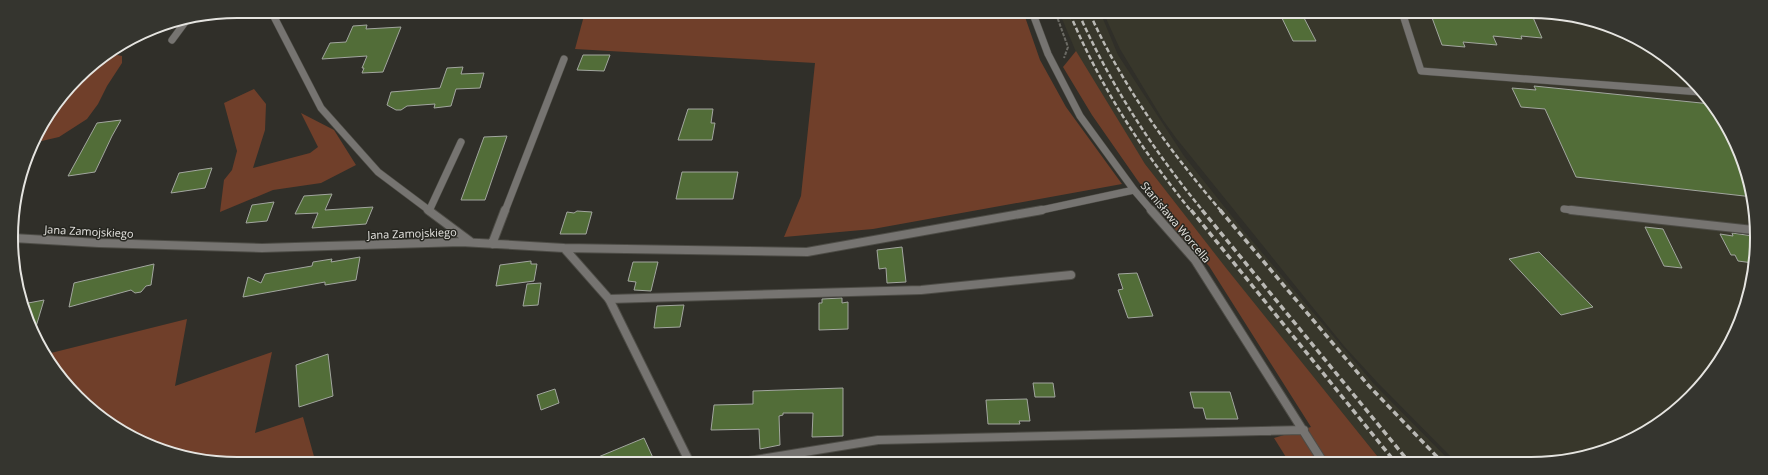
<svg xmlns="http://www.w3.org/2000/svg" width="1768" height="475" font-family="'Open Sans',sans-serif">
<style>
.built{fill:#38372b}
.green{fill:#703f2a}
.building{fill:#526d38;stroke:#a2a69f}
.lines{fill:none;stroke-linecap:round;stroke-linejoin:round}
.lane-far1-casing{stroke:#4d4c46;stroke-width:8}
.lane-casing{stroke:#4d4c46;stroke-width:10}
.street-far1-casing{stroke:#4d4c46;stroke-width:8}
.street-casing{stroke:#4d4c46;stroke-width:10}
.path{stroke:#6c6b65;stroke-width:2;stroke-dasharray:3.5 1.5;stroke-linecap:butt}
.lane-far1{stroke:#767471;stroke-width:7}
.lane{stroke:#767471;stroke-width:8}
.street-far1{stroke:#767471;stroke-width:7}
.street{stroke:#767471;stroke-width:8}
.rail-far1{stroke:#bab9b5;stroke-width:2.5;stroke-dasharray:5 2.5;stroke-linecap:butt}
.rail{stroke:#bab9b5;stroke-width:3.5;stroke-dasharray:6 3.5;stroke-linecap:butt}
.labels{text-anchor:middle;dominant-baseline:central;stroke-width:3;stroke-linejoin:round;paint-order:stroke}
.street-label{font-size:11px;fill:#e5e4e0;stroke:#262620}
.rim{fill:none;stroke:#e5e4e0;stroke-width:2}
</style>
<rect width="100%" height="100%" fill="#302f29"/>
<!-- built -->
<path class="built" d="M1060,14H1101L1118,55L1184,156L1242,229L1374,384L1451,462H1431L1425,456L1419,459L1421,462H1382L1202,240L1145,164L1106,107L1079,59Z
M1104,14L1574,15L1656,49L1719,111L1753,193V281L1727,351L1690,398L1630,441L1560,462H1456L1377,382L1344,346L1176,138L1163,120L1120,49Z"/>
<!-- green -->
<path class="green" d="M585,12L1024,14L1040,60L1066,107L1122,184L873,229L784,237L801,196L815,63L575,49Z
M1076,51L1145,164L1226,268L1382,462H1289L1274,438L1311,427L1209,266L1171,225L1138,181L1092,115L1063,67Z
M112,54L122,56V63L107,86L98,104L87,119L59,137L33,143L34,137L88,67Z
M254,89L266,104L265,130L253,168L310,153L318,147L301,113L334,130L356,165L321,183L273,190L220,212L224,180L232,170L237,151L224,103Z
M187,319L175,386L272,352L255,433L303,417L315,460H194L124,434L58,375L47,354Z"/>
<!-- building -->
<path class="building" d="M1280,14H1302L1316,41H1293Z
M1431,15H1532L1542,38L1521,36L1522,39L1493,36L1497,45L1463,42L1465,47L1442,45Z
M367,25L366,29L401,27L383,72L362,73L364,68H362L367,56L322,59L330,43L346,42L353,26Z
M583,55H610L604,71L577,70Z
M463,67L461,74L484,73L480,88L456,89L451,106L434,108L435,104L407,106L401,110H396L387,105L391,92L440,88L447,68Z
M1534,86L1711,104L1719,111L1753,193V197L1576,177L1545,109L1521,107L1512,88L1536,90Z
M688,109H713L711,123H715L712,140H678Z
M121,120L112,136L95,172L68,176L97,123Z
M507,136L485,200H461L484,137Z
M212,168L205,188L171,193L179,173Z
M682,172H738L733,199H676Z
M332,194L325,210L373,207L366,224L312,228L318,213L295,214L304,196Z
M274,202L267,221L246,223L252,205Z
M577,211L592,212L586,234H560L567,212L574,213Z
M1645,227L1663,229L1682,268L1664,266Z
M1732,233L1753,236V263L1738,261L1735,255H1731L1720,234L1733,236Z
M902,247L906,282L887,283L886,268L879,269L877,250Z
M1539,252L1593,307L1561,315L1509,259Z
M360,257L356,280L325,285V282L243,297L248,277L261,283L265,274L312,266L313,262L332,259L331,262Z
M531,261V264H537L534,281L496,286L500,265Z
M633,262H658L651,291L634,290L636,282L628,281Z
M154,264L151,285L146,286L141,292L135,293L131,290L69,307L74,283Z
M1137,273L1153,316L1128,318L1118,290L1123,289L1118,274Z
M541,283L538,305L523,306L527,284Z
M842,298V303L848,302V329L819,330V303H822V299Z
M44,300L35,330L23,304Z
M684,305L680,327L654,328L657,306Z
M328,354L333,396L299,407L296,365Z
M1033,383H1053L1055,397H1035Z
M843,388V436L812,437L813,413H783V415L779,416L780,445L760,449L759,429L711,430L714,405L753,404V391Z
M555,389L559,403L541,410L537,395Z
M1190,392H1230L1238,419H1206L1203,408H1194Z
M1027,399L1030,421H1019L1020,424H988L986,400Z
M644,438L654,460H591Z"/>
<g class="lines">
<!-- lane-far1 casing -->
<g class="lane-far1-casing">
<path id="lane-far1" d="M1403,15L1421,71L1700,92
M172,40L186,21
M1564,209L1580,211"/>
</g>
<!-- lane casing -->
<g class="lane-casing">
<path id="lane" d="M1571,210L1753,230
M609,299L921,290L1071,275"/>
</g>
<!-- street-far1 casing -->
<g class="street-far1-casing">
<path id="street-far1" d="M271,11L321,108L378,172L430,211
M1033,14L1048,54L1080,116L1134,190L1152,211
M429,211L461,142
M505,211L564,59
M1037,211L1134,190"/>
</g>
<!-- street casing -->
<g class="street-casing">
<path id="street" d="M428,210L471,242
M1151,210L1195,260L1323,462
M13,238L99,243L262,248L461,242L564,248L609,299L689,461
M492,244L505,210
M564,248L807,252L1042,210
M749,461L878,440L1304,430"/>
</g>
<!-- path -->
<path class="path" d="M1056,14L1068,47L1064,58"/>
<!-- lane-far1 -->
<use href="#lane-far1" class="lane-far1"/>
<!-- lane -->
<use href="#lane" class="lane"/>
<!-- street-far1 -->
<use href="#street-far1" class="street-far1"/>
<!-- street -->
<use href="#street" class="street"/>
<!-- rail-far1 -->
<path class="rail-far1" d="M1070,14C1101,88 1141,149 1191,211
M1079,14C1111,86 1153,150 1203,211
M1090,14C1123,87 1169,150 1221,211"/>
<!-- rail -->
<path class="rail" d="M1191,210L1395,462
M1202,210L1409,462
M1220,210L1369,386L1442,462"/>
</g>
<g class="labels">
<!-- street labels -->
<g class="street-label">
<text transform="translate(1176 222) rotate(50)">Stanisława Worcella</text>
<text transform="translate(89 231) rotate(3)">Jana Zamojskiego</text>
<text transform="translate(412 233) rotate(-2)">Jana Zamojskiego</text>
</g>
</g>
<!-- crop -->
<path d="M0 0H1768V475H0ZM237 18H1531A219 219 0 0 1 1750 237V238A219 219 0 0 1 1531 457H237A219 219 0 0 1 18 238V237A219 219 0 0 1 237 18Z" fill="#35352f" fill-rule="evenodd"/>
<path class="rim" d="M237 18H1531A219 219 0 0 1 1750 237V238A219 219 0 0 1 1531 457H237A219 219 0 0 1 18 238V237A219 219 0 0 1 237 18Z"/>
</svg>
